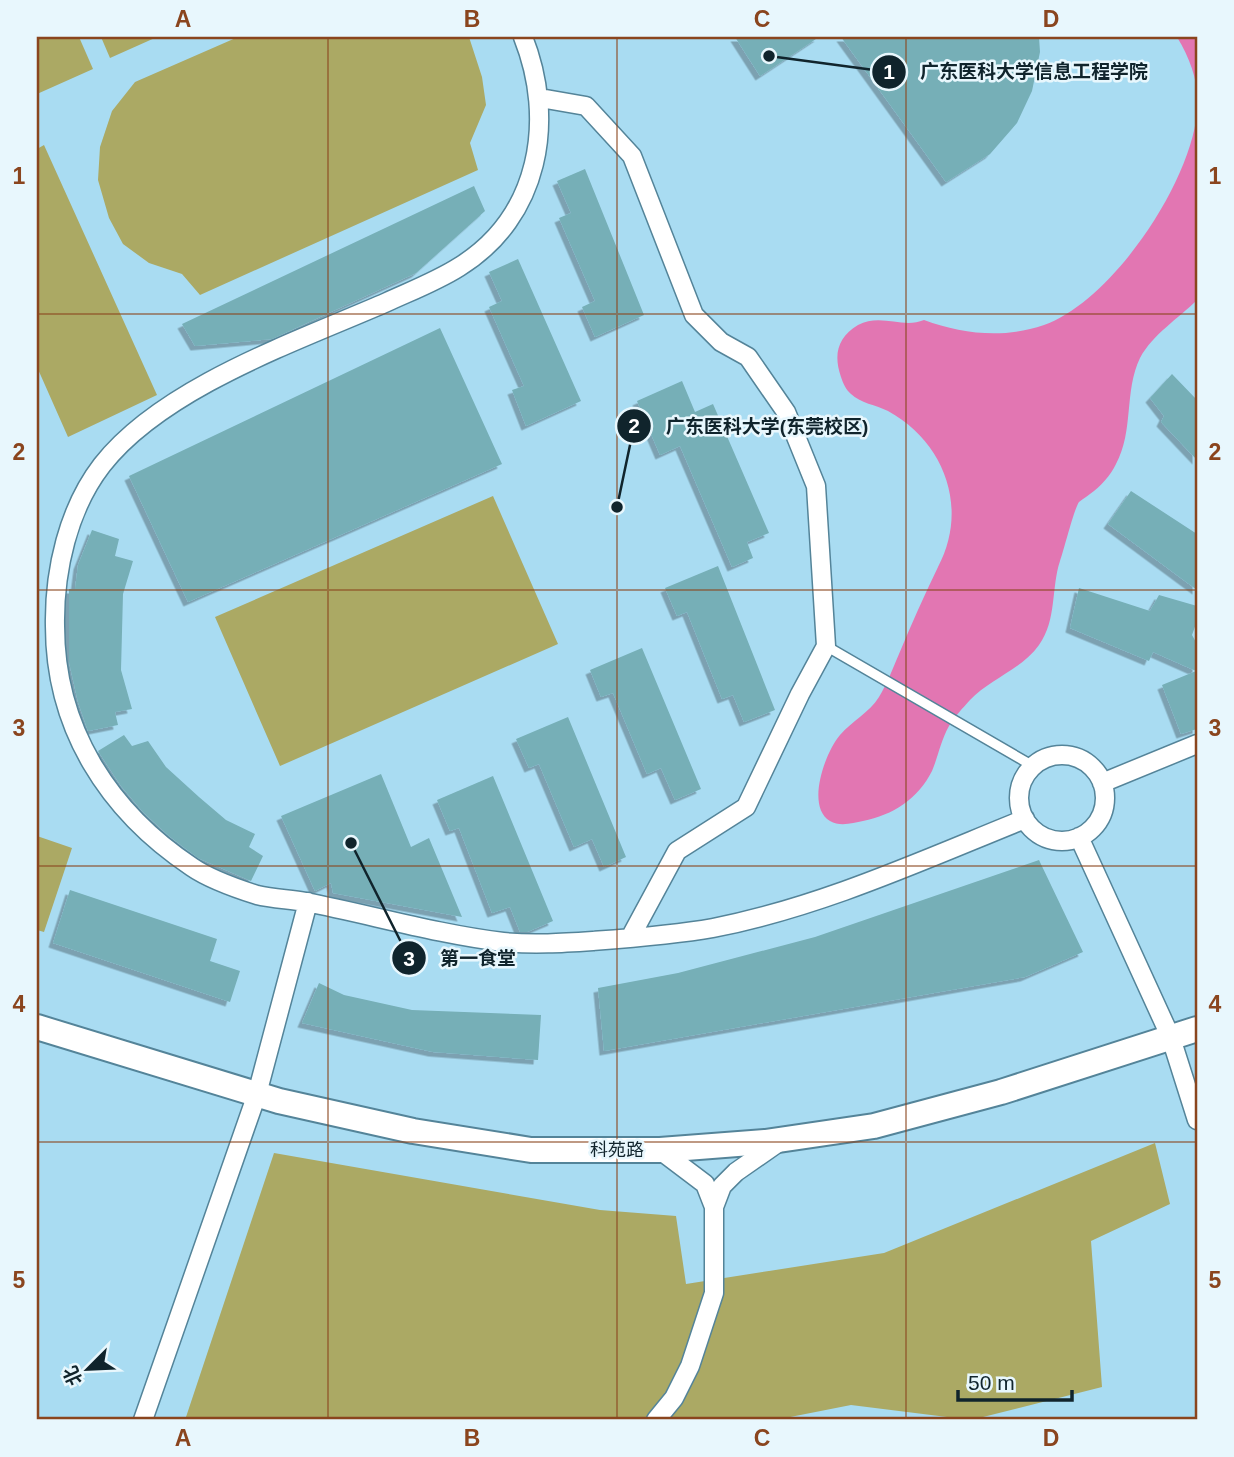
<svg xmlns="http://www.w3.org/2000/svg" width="1234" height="1457" font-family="Helvetica,'Noto Sans SC',sans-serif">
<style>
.green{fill:#aba964}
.water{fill:#e276b2}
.building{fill:#76afb7;filter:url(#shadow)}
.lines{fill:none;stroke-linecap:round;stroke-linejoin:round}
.lane-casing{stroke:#548499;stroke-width:12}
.street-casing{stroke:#548499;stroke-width:21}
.secondary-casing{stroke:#548499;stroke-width:28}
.lane{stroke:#fff;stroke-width:9}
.street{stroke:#fff;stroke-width:18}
.secondary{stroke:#fff;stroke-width:24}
.grid{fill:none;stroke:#8a451e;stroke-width:2;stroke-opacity:0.55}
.labels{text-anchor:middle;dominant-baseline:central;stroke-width:5;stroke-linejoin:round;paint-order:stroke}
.street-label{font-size:18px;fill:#10242c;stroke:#e8f7fd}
.leader{fill:none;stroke:#10242c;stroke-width:2.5}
.callout-dot{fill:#10242c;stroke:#e8f7fd;stroke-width:2.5}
.mark-label{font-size:21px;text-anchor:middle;font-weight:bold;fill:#fff}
.callout-label{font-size:19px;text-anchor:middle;font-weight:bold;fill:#10242c;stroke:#e8f7fd;stroke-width:5;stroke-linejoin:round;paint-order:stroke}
.neatline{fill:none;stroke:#8a451e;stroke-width:2.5}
.grid-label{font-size:23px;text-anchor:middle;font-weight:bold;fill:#8a451e}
</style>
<defs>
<filter id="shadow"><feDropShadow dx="-4.5" dy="4.5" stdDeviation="0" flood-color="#0004"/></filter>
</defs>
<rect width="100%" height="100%" fill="#a9dcf2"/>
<!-- green -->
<path class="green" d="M37,37H79L93,69L37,94Z
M101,37H157L110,58Z
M238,37H469L482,77L486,105L470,143L478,170L200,295L182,274L149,263L123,244L109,218L98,180L100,147L112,111L135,82Z
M44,145L157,395L68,437L37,367V149Z
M493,496L558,644L280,766L215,617Z
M37,836L72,848L44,932L37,930Z
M1155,1143L1170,1204L1091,1241L1102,1387L971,1420L851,1405L775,1420H185L274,1153L600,1210L676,1216L686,1284L884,1253Z"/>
<!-- water -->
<path class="water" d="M1177,37H1197V300C1178,319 1153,334 1140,358C1124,391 1134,431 1116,464C1110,476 1101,486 1090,494C1089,495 1080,501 1079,502C1074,509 1064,550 1060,561C1051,588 1057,620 1039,645C1022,669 990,679 970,700C963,708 954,717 949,726C941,740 938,757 932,771C918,799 893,815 863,821C853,823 840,827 830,821C805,806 826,751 840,735C852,721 869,713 879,697C887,684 893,668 899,654C911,625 924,596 938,567C969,509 945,442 888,411C876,405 860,403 851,394C846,390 843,383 841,377C833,354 838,337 858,325C881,313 903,329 924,320C962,334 1004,339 1044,325C1112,301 1191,183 1197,112C1200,85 1191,60 1177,37Z"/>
<!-- building -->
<path class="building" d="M735,37H819L760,76Z
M841,37H1039L1040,52L1032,91L1017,123L990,154L946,182Z
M585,169L644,315L595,337L582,307L595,301L559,218L571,213L557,181Z
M474,186L485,211L416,273L272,339L195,346L182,324Z
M518,259L581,401L526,426L512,390L524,386L489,307L502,301L489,272Z
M440,328L502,464L188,602L129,476Z
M1172,374L1197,400V460L1161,422L1164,416L1150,398Z
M682,381L695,412L713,404L769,533L747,542L753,558L732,567L680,446L660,455L637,401Z
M1131,491L1197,534V590L1108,524Z
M92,530L119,539L115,556L133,561L123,594L121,670L132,709L115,712L118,725L88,731L78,702L69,662V589H75L78,565Z
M718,566L775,710L744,722L733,695L722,699L687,612L677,616L665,588Z
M1079,588L1150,611L1159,595L1197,606V621L1192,635L1197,644V729L1181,734L1162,685L1196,671L1153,652L1149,661L1070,628Z
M642,648L701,789L675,800L661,768L647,774L613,693L601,697L590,670Z
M568,717L626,857L604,867L592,839L574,847L539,764L529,768L516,739Z
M124,735L132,746L148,741L166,767L199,797L226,820L255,834L249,847L263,856L251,881L198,858L169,836L143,812L121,786L98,751Z
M381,774L411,847L429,838L462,917L333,893L331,883L315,891L281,816Z
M493,776L553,921L527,932H520L510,907L492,913L459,828L450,831L437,800Z
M1039,860L1083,952L1025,977L604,1051L598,988L678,973L815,937Z
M70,890L217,939L210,961L240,971L230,1002L53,943Z
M319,983L344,995L412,1010L541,1015L538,1060L433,1052L302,1023Z"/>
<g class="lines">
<!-- lane casing -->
<g class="lane-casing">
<path id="lane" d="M826,646L1033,766"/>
</g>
<!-- street casing -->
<g class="street-casing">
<path id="street" d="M523,37C556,120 540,217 459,267C437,281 411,291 387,302C298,341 163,387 102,465C68,509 54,571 55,626C55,728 108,811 192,867C208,878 238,889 257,895C273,899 290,899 306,902C372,915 437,934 503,942C533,945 563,943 593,941C633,938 674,935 713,928C821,907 923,860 1025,819
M540,98L586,106L632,156L694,315L721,342L748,357L786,412L816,486L826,646L800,694L746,807L677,851L630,938
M1019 798a43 43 0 1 1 86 0a43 43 0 1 1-86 0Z
M1102,783L1197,744
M1079,837L1171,1038L1197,1120
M660,1150L705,1184L714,1207
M143,1420L257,1094L308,902
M656,1420L674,1398L690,1366L714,1293V1207L722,1186L736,1172L782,1140"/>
</g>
<!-- secondary casing -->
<g class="secondary-casing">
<path id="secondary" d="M37,1027L279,1101L413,1131L531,1150H660L765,1142L874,1126L1001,1092L1197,1029"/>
</g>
<!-- lane -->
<use href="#lane" class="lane"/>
<!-- street -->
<use href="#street" class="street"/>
<!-- secondary -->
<use href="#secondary" class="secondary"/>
</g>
<!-- grid -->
<path class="grid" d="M328,37V1420M617,37V1420M906,37V1420M37,314H1197M37,590H1197M37,866H1197M37,1142H1197"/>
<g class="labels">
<!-- street labels -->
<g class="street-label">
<text x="617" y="1150">科苑路</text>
</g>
</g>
<!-- callouts -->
<path class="leader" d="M769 56L889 72M617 507L634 426M351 843L409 958"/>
<g class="callout-dot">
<circle cx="769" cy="56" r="7"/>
<circle cx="617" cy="507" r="7"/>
<circle cx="351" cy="843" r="7"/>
<circle cx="889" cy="72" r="18"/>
<circle cx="634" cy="426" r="18"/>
<circle cx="409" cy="958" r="18"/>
</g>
<g class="mark-label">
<text x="889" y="79">1</text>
<text x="634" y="433">2</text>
<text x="409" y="966">3</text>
</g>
<g class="callout-label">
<text x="1034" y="78">广东医科大学信息工程学院</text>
<text x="767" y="433">广东医科大学(东莞校区)</text>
<text x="478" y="965">第一食堂</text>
</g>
<!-- border -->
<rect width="1234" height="1457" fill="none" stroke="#e8f7fd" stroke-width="77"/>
<!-- north arrow -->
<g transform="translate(88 1369) rotate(246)" stroke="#e8f7fd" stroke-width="5" paint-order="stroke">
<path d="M0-5L12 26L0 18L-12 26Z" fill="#10242c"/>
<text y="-10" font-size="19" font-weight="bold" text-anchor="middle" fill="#10242c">北</text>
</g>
<!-- scale -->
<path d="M958 1390v10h114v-10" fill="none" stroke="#10242c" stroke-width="3.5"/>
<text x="968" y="1390" font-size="21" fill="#10242c" stroke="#e8f7fd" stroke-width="5" paint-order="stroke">50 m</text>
<rect x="38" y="38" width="1158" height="1380" class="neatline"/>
<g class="grid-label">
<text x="183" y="27">A</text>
<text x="472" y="27">B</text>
<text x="762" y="27">C</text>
<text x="1051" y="27">D</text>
<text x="19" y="184">1</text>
<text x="1215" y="184">1</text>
<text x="19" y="460">2</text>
<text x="1215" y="460">2</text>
<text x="19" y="736">3</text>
<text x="1215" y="736">3</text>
<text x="19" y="1012">4</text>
<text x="1215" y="1012">4</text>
<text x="19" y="1288">5</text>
<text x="1215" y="1288">5</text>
<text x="183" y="1446">A</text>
<text x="472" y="1446">B</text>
<text x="762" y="1446">C</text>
<text x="1051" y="1446">D</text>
</g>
</svg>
